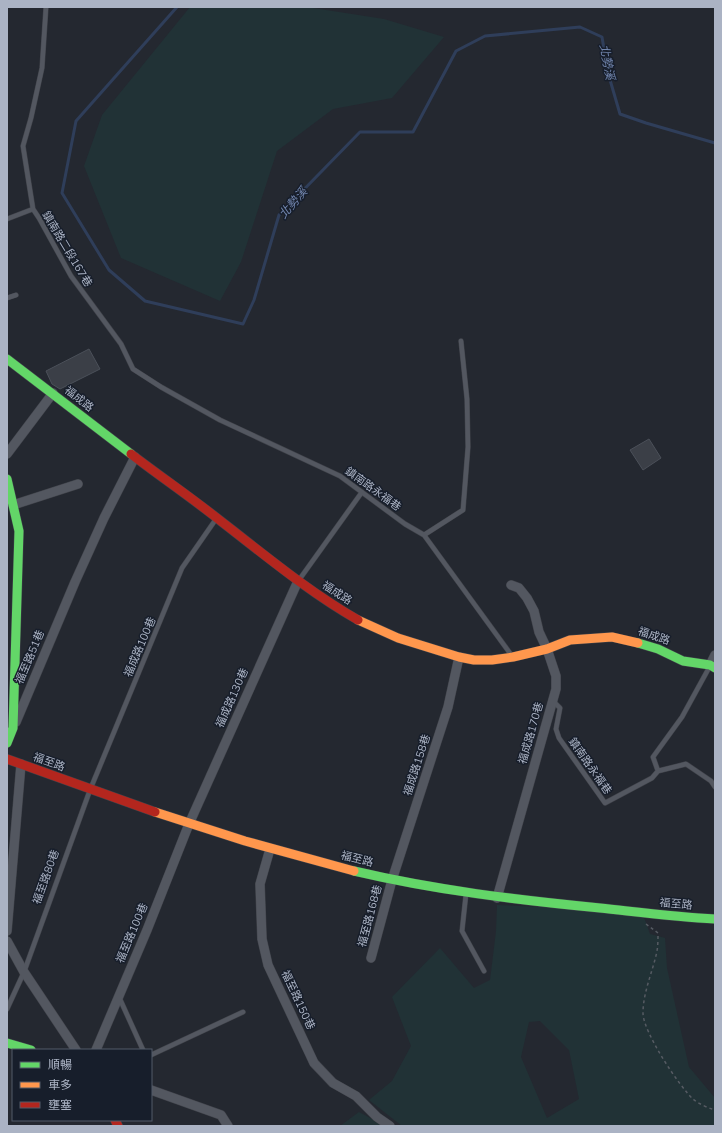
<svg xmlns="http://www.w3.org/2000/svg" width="722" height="1133" font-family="'Nunito Sans','Noto Sans TC',sans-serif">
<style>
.green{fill:#213236;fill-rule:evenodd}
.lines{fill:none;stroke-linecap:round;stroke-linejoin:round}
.stream{stroke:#2f3e5a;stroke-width:3}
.building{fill:#3b3f47;stroke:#4b5059}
.lane-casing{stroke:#40434a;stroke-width:5.5}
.street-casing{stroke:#40434a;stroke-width:10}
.fast-casing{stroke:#40434a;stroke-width:10}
.slow-casing{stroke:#40434a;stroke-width:10}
.jam-casing{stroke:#40434a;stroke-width:10}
.path{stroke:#565b63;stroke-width:1.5;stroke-dasharray:3 3;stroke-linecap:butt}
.lane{stroke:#535760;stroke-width:4.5}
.street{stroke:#535760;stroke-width:9}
.fast{stroke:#63d668;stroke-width:9}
.slow{stroke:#ff974d;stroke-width:9}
.jam{stroke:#b3261e;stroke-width:9}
.labels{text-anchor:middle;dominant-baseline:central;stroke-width:3;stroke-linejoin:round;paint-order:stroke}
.street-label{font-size:11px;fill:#abb3c4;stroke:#171e2b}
.water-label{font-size:12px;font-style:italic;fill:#7286ae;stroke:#171e2b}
</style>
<rect width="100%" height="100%" fill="#242830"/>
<!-- green -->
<path class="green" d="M190,7H307L384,19L444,37L392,98L333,109L277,151L241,262L220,301L121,258L84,166L102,115Z
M497,905L639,911L645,920L650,934L665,938L667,968L689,1067L715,1098V1126H402L369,1100L392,1081L411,1046L392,997L440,948L474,988L490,980L496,931ZM540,1021L569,1050L579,1099L547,1118L521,1057L529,1022Z
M359,1112L385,1126H340Z"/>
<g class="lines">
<!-- stream -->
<path class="stream" d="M177,7L76,121L62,193L109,270L145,301L243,324L254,300L279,215L360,132H413L456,51L485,36L580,27L602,37L608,73L620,114L646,123L715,143"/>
</g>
<!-- building -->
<path class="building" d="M89,349L100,369L60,389L52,384L46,371Z
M649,439L661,458L643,470L630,450Z"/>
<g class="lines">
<!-- lane casing -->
<g class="lane-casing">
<path id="lane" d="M46,7L42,68L31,118L23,146L33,209L39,218L71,276L121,344L133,369L161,387L220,420L340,476L405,524L424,535L512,656
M7,219L33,209
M7,298L16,295
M424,535L463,510L468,447L467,399L461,341
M299,580L362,492
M553,701L560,708L556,729L559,738L605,803L652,778L658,771L653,757L682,717L710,666
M658,771L686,764L711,781L715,787
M466,894L462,931L484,971
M119,997L143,1050
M7,1009L24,972L90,790L182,568L216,519
M151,1055L243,1012"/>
</g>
<!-- street casing -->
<g class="street-casing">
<path id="street" d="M7,454L53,393
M13,505L78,484
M710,665L715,655
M16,722L75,582L104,518L135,457
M270,849L260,884L262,939L268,965L314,1063L333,1083L356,1096L377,1117L390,1126
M497,898L556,689V676L547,649L539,632L534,611L527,598L519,588L511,585
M7,931L21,764
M7,941L24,972L76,1050
M371,958L392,880L448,707L459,657
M96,1050L147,930L189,824L298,581
M151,1090L221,1115L228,1126"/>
</g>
<!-- fast casing -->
<g class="fast-casing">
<path id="fast" d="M7,359L131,454
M7,479L19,531L13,728L7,743
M638,643L658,649L683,661L710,665L715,668
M354,871C435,890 517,900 600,908C638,912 677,917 715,919
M7,1043L31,1050"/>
</g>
<!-- slow casing -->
<g class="slow-casing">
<path id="slow" d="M358,620L398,638L459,657L474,660H492L513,657L547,649L570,640L612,637L638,643
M155,812L245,841L354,871"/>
</g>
<!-- jam casing -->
<g class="jam-casing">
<path id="jam" d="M131,454C161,477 192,498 222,522C266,556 309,592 358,620
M7,759L155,812
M115,1120L118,1126"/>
</g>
<!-- path -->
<path class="path" d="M646,924L658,933C658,939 658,945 657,951C653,971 643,992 643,1013C643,1032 679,1086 693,1099C699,1104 708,1108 715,1110"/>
<!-- lane -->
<use href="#lane" class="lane"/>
<!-- street -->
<use href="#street" class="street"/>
<!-- fast -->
<use href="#fast" class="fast"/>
<!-- slow -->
<use href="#slow" class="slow"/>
<!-- jam -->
<use href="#jam" class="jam"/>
</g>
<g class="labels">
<!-- street labels -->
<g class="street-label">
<text transform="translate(67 249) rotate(59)">鎮南路二段167巷</text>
<text transform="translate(79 399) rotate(38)">福成路</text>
<text transform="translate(373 489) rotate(36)">鎮南路永福巷</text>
<text transform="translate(337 593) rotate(33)">福成路</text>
<text transform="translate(654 636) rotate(19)">福成路</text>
<text transform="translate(140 647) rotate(-67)">福成路100巷</text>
<text transform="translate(30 657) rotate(-67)">福至路51巷</text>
<text transform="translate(232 698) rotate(-66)">福成路130巷</text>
<text transform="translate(531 733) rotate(-74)">福成路170巷</text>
<text transform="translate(49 762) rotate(20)">福至路</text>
<text transform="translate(417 765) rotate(-72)">福成路158巷</text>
<text transform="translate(590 766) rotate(55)">鎮南路永福巷</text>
<text transform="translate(357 859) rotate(14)">福至路</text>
<text transform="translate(46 877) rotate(-70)">福至路80巷</text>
<text transform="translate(676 904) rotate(5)">福至路</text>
<text transform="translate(370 916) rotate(-75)">福至路168巷</text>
<text transform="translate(132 933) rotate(-67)">福至路100巷</text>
<text transform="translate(298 1000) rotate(65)">福至路150巷</text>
</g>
<!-- water labels -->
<g class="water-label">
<text transform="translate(607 62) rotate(79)">北勢溪</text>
<text transform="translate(293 203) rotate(-49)">北勢溪</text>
</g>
</g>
<!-- border -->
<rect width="722" height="1133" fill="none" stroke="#abb3c4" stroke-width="16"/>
<!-- legend -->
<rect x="12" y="1049" width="140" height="72" fill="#171e2b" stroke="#525a68"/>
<rect x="20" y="1062" width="20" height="6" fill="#63d668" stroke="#525a68"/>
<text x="48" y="1069" font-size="12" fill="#abb3c4">順暢</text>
<rect x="20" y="1082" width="20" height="6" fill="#ff974d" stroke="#525a68"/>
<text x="48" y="1089" font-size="12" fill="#abb3c4">車多</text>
<rect x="20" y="1102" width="20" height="6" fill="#b3261e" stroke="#525a68"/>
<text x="48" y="1109" font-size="12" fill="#abb3c4">壅塞</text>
</svg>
